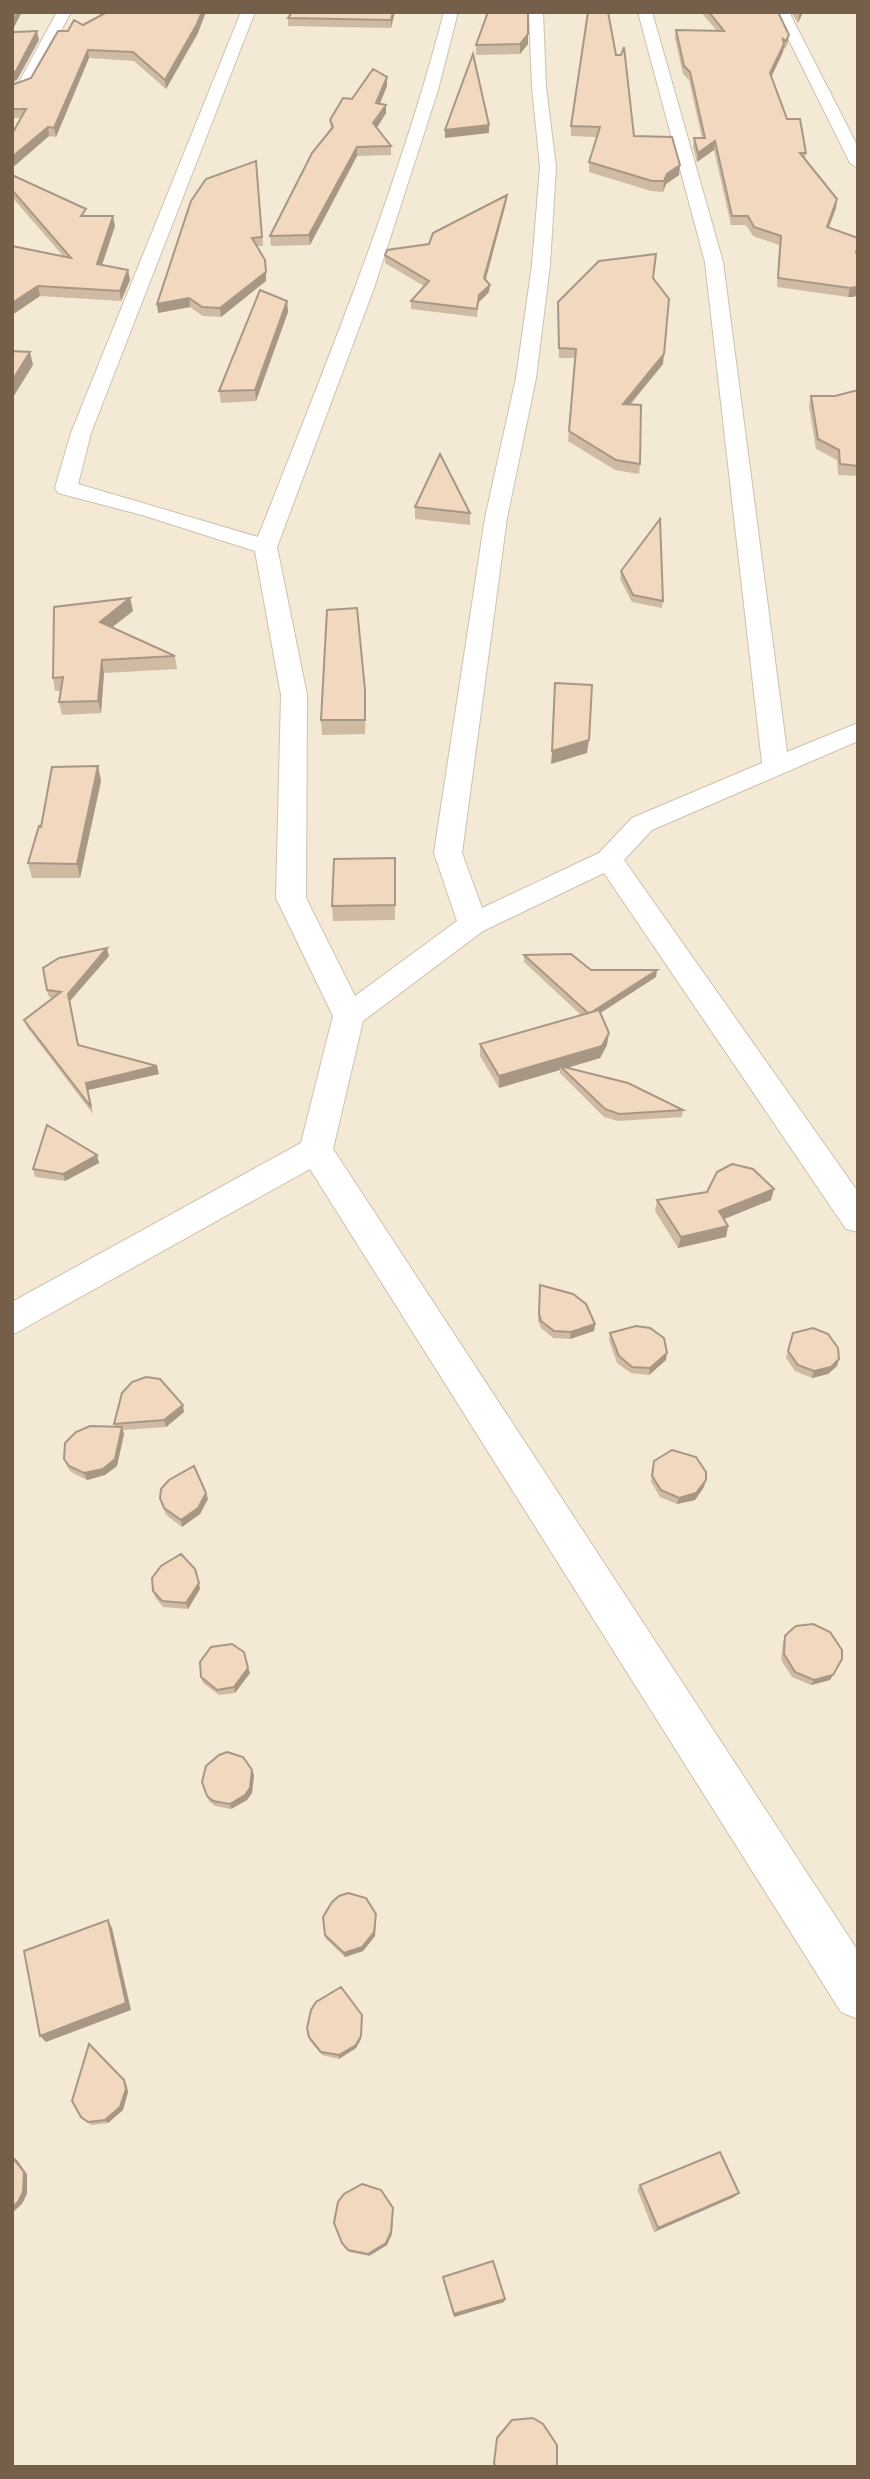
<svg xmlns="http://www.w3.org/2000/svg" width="870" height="2479" font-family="Inter,sans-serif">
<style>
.residential{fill:#f3e9d4}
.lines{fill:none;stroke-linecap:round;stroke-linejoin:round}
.minor-casing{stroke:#cfc1af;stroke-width:2}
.minor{fill:#fff;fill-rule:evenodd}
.wall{fill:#cfbaa3}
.shaded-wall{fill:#a99785}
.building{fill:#f1d8be;stroke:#a99785;stroke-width:2}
</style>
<rect width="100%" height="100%" fill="#fcf6e6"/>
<!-- residential -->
<path class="residential" d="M12,12H858V2467H12Z"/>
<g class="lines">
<!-- minor casing -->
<g class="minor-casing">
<path id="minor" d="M57,12H71L32,85L12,92V84L19,82Z
M241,12H255L91,433L78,484L258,537C326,364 397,192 444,12H458L438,90L374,288L277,547L307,695L306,898L355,996L457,921L434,853L485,518L516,378L532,265L540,167L532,87L529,12H543L546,87L556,167L550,265L536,378L507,518L462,853L482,908L599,853L632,818L762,763L705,262L638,12H652L723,262L787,752L858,723V741L652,830L624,860L858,1192V1232L846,1229L604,873L483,931L363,1021L333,1149L858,1951V2019L841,2012L310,1169L12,1335V1302L301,1143L333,1016L276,898L281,695L255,551L142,515L58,493L55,488L71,433Z
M775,12H789L858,147V168L850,163Z"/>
</g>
<!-- minor -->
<use href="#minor" class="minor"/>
</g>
<!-- wall -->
<path class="wall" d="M395,12L391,28L288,26V18Z
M701,12H778L789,35L788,43L785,49L784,48L783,52L771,77L787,119L806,153L805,159L836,208L829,228L856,253L854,297H848L777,287L779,245L753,236L746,225H731L714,150L697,162L693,147L694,138H702L689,80L683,74L675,38L676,30L717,31Z
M791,12H803L798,23Z
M83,25L198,33L166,89L134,61L89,58L56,137L49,136L12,168V134L21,118H12V85L31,78L68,31Z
M528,44L520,54L476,55V45Z
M616,55L634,136L679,175L666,184L663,192L651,191L589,172V162L597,137L571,136V126Z
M387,77V86L380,104L386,105V113L377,128L391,146V155L357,156L310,245L271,246L270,236L331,130L330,120L352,99Z
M256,161L263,246H257L266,281L221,317L203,316L190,307L158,313Z
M12,175L87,216L115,226L102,265L128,270L130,280L121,301L40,296L12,315L63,256L12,197Z
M506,203L486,279L489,292L478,303L477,317L411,309V301L424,286L385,263V255L429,244Z
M653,278L663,364L630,405L640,464L639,474L615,470L568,441L575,358H559L558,302Z
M287,301L288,312L256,401L221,403L219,391Z
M858,390V476L838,475L837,460L816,449L809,406L811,396H835Z
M415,507L470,513V525L415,519Z
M621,571L663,601L662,608L632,602L620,579Z
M130,598L133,611L111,628L175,656L177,669L104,673L101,713L62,715L59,702L61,691H55L53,678Z
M366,704L365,734L322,735L321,720Z
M98,766L101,781L80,878H32L28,863L41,827Z
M395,858V920L333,921L332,906Z
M524,955L591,970L656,977L600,1013L607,1045L600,1058L567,1068L683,1110L682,1117L618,1121L604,1117L560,1073V1070L499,1088L480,1056V1044L581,1015L524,962Z
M109,956L70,1001L79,1046L159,1074L88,1090L93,1114L27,1027L24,1020L53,998L49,997L47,990Z
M97,1155L99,1163L65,1181L35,1177L33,1169Z
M657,1200H771L724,1219L728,1226L726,1237L678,1248L655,1211Z
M540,1285L595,1324L594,1331L570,1339L553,1338L541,1328L538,1321Z
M610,1333L666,1360L649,1375L631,1373L617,1363L609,1340Z
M793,1333L837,1366L828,1374L812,1378L795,1371L786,1358Z
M184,1412L166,1427L123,1430L124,1434L117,1466L105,1475L87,1480L71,1472L67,1466L64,1459L115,1427L114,1424Z
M654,1461L704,1487L695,1500L677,1504L660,1497L651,1482Z
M206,1493L208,1499L200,1514L182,1527L166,1515L160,1498Z
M195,1569L200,1589L188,1609L163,1607L155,1597L153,1591Z
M785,1636L830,1680L811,1685L792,1677L781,1660L783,1642Z
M250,1673L235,1693L219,1695L203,1683L201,1677Z
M252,1770L254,1775L252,1793L247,1800L231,1809L215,1806L209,1801L202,1782Z
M376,1914L375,1936L363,1951L345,1957L326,1939L325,1935Z
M362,2015L361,2039L356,2048L339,2059L322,2055L310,2041L307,2028Z
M126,2083L128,2092L123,2110L108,2123L91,2125L81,2117Z
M640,2185L734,2197L654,2232L637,2189Z
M393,2210L392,2234L387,2245L369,2256L349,2252L343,2245L334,2223Z
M443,2277L504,2302L454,2317L443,2280Z"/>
<!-- shaded-wall -->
<path class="shaded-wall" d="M16,12H22L12,31V19Z
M202,12H206L198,33L166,89L165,80Z
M393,12H395L391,28V20Z
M800,12H803L798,23L799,15Z
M37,31L39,40L17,80L12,82V72Z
M528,34V44L520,54V44Z
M784,44L783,52L769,82L770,73Z
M88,50L89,58L56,137L54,128Z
M387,77V86L376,112V103Z
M386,105V113L374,132L373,123Z
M489,125V133L445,138V130Z
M48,127L49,136L12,168V157Z
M715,141L714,150L697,162L698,153Z
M357,147V156L310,245L309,235Z
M680,165L679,175L666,184L663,192L664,181L667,174Z
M507,195L506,203L484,285V278Z
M837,199L836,208L825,236L827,227Z
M113,216L115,226L99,274L97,264Z
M128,270L130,280L121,301L120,291Z
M266,272V281L221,317L220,308Z
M490,285L489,292L478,303L477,317L479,295Z
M38,286L40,296L12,315V303Z
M858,286V294L854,297H848L850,288Z
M189,298L190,307L158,313L157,304Z
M287,301L288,312L256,401L255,390Z
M30,352L33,365L12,399V381Z
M664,354L663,364L622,414L623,404Z
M130,598L133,611L102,635L100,622Z
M102,660L104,673L101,713L98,701Z
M589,740L587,753L551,764L552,751Z
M98,766L101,781L80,878L77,864Z
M107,948L109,956L70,1001L68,994Z
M657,970L656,977L588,1021L589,1014Z
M609,1033L607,1045L600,1058L563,1069L560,1066V1070L499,1088V1076Z
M157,1066L159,1074L88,1090L93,1114L86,1083Z
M97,1155L99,1163L65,1181L63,1174Z
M774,1189L771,1200L717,1222L719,1211Z
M728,1226L726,1237L678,1248L681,1237Z
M595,1324L594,1331L570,1339L571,1332Z
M667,1353L666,1360L649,1375L650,1368Z
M839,1359L837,1366L828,1374L812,1378L814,1371Z
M183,1405L184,1412L166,1427L164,1420Z
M122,1427L124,1434L117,1466L105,1475L87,1480L84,1473Z
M706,1480L704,1487L695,1500L677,1504L679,1498Z
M206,1493L208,1499L200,1514L182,1527L181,1520Z
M199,1583L200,1589L188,1609L186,1603Z
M839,1665L830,1680L811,1685L814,1680Z
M248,1668L250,1673L235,1693L234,1687Z
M252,1770L254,1775L252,1793L247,1800L231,1809L230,1804Z
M376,1914L375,1936L363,1951L345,1957L344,1953Z
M108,1920L112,1928L131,2010L46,2042L40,2036Z
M362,2015L361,2039L356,2048L339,2059V2055Z
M124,2080L126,2083L128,2092L123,2110L108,2123L105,2120Z
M13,2157L17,2160L27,2174V2194L22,2204L12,2213Z
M739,2193L734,2197L654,2232L658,2228Z
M393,2210L392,2234L387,2245L369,2256L368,2254Z
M505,2299L504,2302L454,2317V2314Z"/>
<!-- building -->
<path class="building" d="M107,12H202L197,24L165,80L133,52L88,50L54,128L48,127L12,157V134L26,109H12V85L31,78L58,31H68L74,20L83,25Z
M292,12H393L391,20L288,18Z
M488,12H528V34L520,44L476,45Z
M588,12H608L616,55H621L624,47L634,136L672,137L680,165L667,174L664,181H652L589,162L600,127L571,126Z
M709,12H778L789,35L786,41L783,39L784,44L770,73L787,119H800L806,153H800L837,199L827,227L858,238V245L856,253L858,254V286L856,287L850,288L778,278L781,236L754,227L748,216H732L715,141L698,153L694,138H705L690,72L684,66L676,30L724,31Z
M37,31L16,71L12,72V33L15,32Z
M473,54L489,125L445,130Z
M373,69L387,77L376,103L386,105L373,123L391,146L357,147L309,235L270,236L312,153L333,127L330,120L343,98L352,99Z
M256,161L262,237L252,238L265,260L266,272L220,308L202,307L189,298L157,304L191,201L206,179Z
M12,175L86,209L81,216H113L97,264L128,270L120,291L38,286L12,303V246L71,258L12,190Z
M507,195L484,278L490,285L479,295L477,309L411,301L429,281L385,255L387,250L429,244L433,233Z
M656,254L653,278L669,299L664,354L623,404L641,405L640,464L616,460L569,431L576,349L559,348L558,302L599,261Z
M260,290L287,301L255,390L219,391Z
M12,351L30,352L12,381Z
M858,390V466L840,464L839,450L818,439L811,396H835Z
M440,454L470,513L415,507Z
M660,519L663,601L633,595L621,571Z
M130,598L100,622L175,656L102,660L98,701L59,702L63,677L53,678L54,607Z
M357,608L365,690V720H321L327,610Z
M555,683L592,685L589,740L552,751Z
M98,766L77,864L28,863L39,826L41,827L52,767Z
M395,858V905L332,906L334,859Z
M107,948L68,994L78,1045L157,1066L86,1083L91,1107L24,1020L61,992L47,990L43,968L59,958Z
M571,954L591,970H657L592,1012L588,1013L524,955Z
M599,1010L609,1033L602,1046L499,1076L480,1044Z
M560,1066L628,1083L683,1110L619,1114L605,1109Z
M47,1125L97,1155L63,1174L33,1169Z
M732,1164L753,1169L774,1189L719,1211L728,1226L681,1237L657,1200L707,1192L717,1172Z
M540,1285L573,1294L586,1304L595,1324L571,1332L554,1331L541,1321L539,1314Z
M636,1326L650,1328L664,1338L667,1353L650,1368L632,1367L619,1356L610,1333Z
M813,1328L828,1334L838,1348L839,1359L831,1367L814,1371L798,1365L788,1351L793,1333Z
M146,1377L160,1379L183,1405L164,1420L114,1424L122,1393L132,1382Z
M90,1426L122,1427L115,1459L103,1469L84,1473L69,1466L64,1459L65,1443L76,1432Z
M672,1450L696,1457L706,1472V1480L696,1493L679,1498L661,1490L652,1476L654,1461Z
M194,1466L206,1493L198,1508L181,1520L164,1508L160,1498L161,1489L169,1480Z
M181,1554L195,1569L199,1583L186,1603L162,1601L153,1591L152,1578L161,1566Z
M813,1624L830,1632L842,1650V1659L833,1675L814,1680L795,1672L784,1654L785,1636L790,1631L796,1626Z
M232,1644L244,1652L248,1668L234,1687L217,1690L201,1677L200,1662L211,1647Z
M227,1752L243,1757L252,1770L250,1788L245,1795L230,1804L213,1801L207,1796L202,1782L206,1766L219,1755Z
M348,1893L366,1898L376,1914L374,1932L362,1947L344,1953L325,1935L323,1917L332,1902L339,1896Z
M108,1920L126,2003L40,2036L24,1951Z
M341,1987L362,2015L361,2036L356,2045L339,2055L321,2052L309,2037L307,2028L311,2010L316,2002Z
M89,2044L124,2080L126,2089L120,2107L105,2120L88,2122L81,2117L72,2101Z
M720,2152L739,2193L658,2228L640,2185Z
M12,2157L24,2172L23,2192L18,2202L12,2207Z
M362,2184L381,2190L393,2208L391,2232L386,2243L368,2254L348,2250L342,2243L334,2223L338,2202L344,2194Z
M493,2261L505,2299L454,2314L443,2277Z
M533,2418L543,2424L557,2445V2467H496L494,2463L497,2438L512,2420Z"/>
<!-- border -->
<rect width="870" height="2479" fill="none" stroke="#755f4b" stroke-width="28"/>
</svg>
